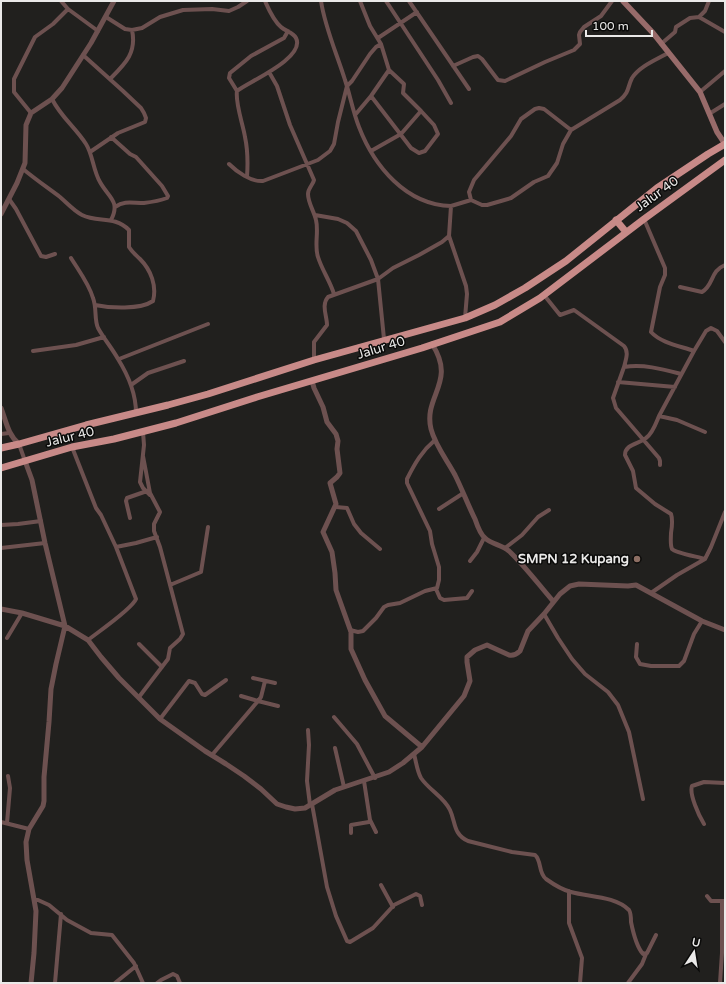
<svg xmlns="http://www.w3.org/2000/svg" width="726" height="984" font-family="'Varela Round',sans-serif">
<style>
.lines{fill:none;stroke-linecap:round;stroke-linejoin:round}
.minor{stroke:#6d5150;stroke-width:4}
.tertiary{stroke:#6d5150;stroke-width:5}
.secondary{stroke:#986b6a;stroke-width:5.5}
.trunk{stroke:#c88a88;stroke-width:7}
.education-dot{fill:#8d6e63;stroke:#0a0a09;stroke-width:1.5}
.labels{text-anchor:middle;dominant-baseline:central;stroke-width:3;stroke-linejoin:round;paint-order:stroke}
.street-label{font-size:13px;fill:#eae9e8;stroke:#0a0a09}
.poi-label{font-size:13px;font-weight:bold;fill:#eae9e8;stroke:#0a0a09;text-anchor:end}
</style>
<rect width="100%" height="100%" fill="#21201e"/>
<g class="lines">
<!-- minor -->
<path class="minor" d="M61,1L68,9L98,31
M321,1C325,28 337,54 345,80C350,95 353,112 359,127C374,166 406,205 451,206L449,236L466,286L467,294L465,318
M386,1L438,80L451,103
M409,1L469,89
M106,17L125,29L132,30L142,28L160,17L183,10L212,9L229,11L238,7L247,1
M699,17L725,32
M378,38L417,12
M661,44L675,32L676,27L690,18L699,17L705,11L709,1
M83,55L123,91L141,108L144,113L146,118L145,122L118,133L90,152
M453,66L473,57L478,56L482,59L498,80L505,81L545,62L574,50L580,44L579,35L580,32L584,27L601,16L612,1
M269,72L277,86L290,125L314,180C313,185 308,188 308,194C308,203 314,211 316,220C319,232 314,245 318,257C322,270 330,281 334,294
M110,79C125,64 137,53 132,30
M237,91L229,78L230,73L251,56L284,38L288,31
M700,92L725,71
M371,96L411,148L419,153L425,151L438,134L434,125L421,111
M52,99C61,117 75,127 86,144C93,155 93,170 100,182C108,197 121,201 111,220
M31,113L14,92V79L35,37L53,24L68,9
M709,114L725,104
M355,115L371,96L389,70L381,44L370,26L360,1
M111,137L130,154L136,157L162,186L168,196L167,198C159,201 152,202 144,203C132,203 125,200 115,207
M371,151L401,134L421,111L403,93L404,84L389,70
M229,164C237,172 251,182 263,181L318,160L330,151L334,144L338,122L347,86L352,81L370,54L376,47L381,44
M23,169C35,179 48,188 60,197C67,203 74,211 82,215C98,223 114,215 129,230V247C132,252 136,255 140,259C151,270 157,286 153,301C140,310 110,308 95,305
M247,177C248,163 248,151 245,137C243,124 235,103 237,91C248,82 306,58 296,38C293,32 285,31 281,27C273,20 269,10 265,1
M9,199L16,209L41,256L46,257L55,254
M471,200L482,205H487L501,201L511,198L534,182L548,176L557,163L563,144L571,130L620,100C630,91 627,88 632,78C640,66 656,60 668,53
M451,206L471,200L469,192L474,180L511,136L521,119L535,109L539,108L544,109L571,130
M315,215L338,219L347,223L356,231L371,260L378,279L384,339
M644,219L665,268V275L660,287L651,332C661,343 680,346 694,351L659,416C656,423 653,433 646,438C639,444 625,444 625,455L633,471L636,488L655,504L671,514C673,520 672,527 671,533C671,537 670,545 672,549C675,553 699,557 705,559
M71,258C79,271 89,284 93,298C97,308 94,319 98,328C104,339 112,348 118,359C128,375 136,394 136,413
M680,287L702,292C714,285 710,271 725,265
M544,295L560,315L574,310L624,346C629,352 626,359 624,367
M33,351L76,345L104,337
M694,351L706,331L711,328L717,331L725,342
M119,359L208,324
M314,360V342L327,325C327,316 321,305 328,297L378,279L393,268L419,255L442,242L449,236
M618,382L675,387
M131,385L148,373L184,361
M659,416L677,420L705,432
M143,432L144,445L140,482L143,488L150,495
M1,434L9,433
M19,444L25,461
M72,447L96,508L101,515L116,547L136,599C132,609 98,632 88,640
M660,465V461L659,458L616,408L613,398L624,367C644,364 662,369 681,374
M336,507L347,508L354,524L361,533L380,549
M439,509L462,494
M130,518L126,501L127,498L147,491
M1,525L18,524L41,521
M116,547L136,543L157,537
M1,548L45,543
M505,548L522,535L538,517L549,510
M470,561L477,552L484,538
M170,585L201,572L208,527
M436,589L440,598L444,600L467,598L472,591
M651,593L677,575L705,559L711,547L725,512
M544,614L558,638L572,659L585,674L608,692L618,705L629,732L643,799
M350,630L358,632L363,631L376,618L384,607L388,605L400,603L425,591L437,588L439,580V567L432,544L430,531L407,483V479C415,463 422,451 435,440
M7,638L22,613
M139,644L162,667
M637,644L636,657L640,664L651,666H679L684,661L694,634L702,621
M253,678L275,683
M241,696L258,701L261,697L265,681
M139,697L168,659L170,648L180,639L183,634L160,547L154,531V524L160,512L150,493L143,456
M334,717L357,744L375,778
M160,719L189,681L195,683L202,694L205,695L226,680
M308,730L309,745L307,781L310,805
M335,748L344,787
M414,754C416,761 417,771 421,778C429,790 444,797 450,810C456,823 453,834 468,841L512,852L535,855C542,861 538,873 546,879C553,884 563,890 571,892C589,897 615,896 629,910C631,913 631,918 631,922C633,932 636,946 643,954L647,953L656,935
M212,755L258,701L278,706
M312,804L327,887L336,916L347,941L350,942L373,928L394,905L416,894L420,896L422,905
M370,820L376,832
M1,822L29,829
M7,823L10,788L8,776
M704,824C699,816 689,794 692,786L704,782L725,783
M351,833V825L369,822L370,820L364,781
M381,885L393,907
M569,891V923L582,958L580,983
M707,896L711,901H725
M34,900H38L49,905L67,920L91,933L112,935L134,963L143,983
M55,983L61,914
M115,983L136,966
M157,983L161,980L173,974L177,976L180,983
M628,983L642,964L646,954
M720,983L722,953V902"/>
<!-- tertiary -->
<path class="tertiary" d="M1,214L17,183L25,163L26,125L31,113L52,99L62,88L91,43L114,1
M432,344C457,382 423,396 431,429C435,445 447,460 455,475C462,489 468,505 475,519C477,525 480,534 485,538C491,544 502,545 509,551C525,566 539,585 553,601
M312,381L314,388L323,407L327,422L336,434L338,441L337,449L340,473L337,477L330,483L336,504L323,532L332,552L335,573L336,590L351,632V649L365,680L385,716L422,747
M1,408C6,421 8,435 19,444
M25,461L32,480L45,543L65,626L56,664L51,689L49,722L44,777V801L43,806L29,829L26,842L27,860L36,911L34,953L31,983
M1,609L22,613L65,626L88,640L101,657L119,678L160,719L205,751L226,764L244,776L261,789L277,804L286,807L295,809L305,808L335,790L389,772L403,763L422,747L464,696L470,681L467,662V657L475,650L487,645L509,655C514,656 517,654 520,651L528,631L544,614L560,594L570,586L579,584L628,586L636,585L702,621L725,630"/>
<!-- secondary -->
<path class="secondary" d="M623,1L653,33L700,92L717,132L725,144"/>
<!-- trunk -->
<path class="trunk" d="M616,220L626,232
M1,448L19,444L86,425L168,405L208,394L314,360L465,318L495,305L525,288L566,261L657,188L708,154L725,144
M1,468L72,447L114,439L176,423L257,397L422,348L500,322L540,298L644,219L725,160"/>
</g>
<!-- markers -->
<circle class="education-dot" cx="637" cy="559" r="4"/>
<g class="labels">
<!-- street labels -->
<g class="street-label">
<text transform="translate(657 194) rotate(-36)">Jalur 40</text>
<text transform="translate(381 348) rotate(-17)">Jalur 40</text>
<text transform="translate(70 437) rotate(-14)">Jalur 40</text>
</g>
<!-- poi labels -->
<g class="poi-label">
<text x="629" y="559">SMPN 12 Kupang</text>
</g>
</g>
<!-- border -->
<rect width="726" height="984" fill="none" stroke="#eae9e8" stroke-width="4"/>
<!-- north arrow -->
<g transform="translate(694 952) rotate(12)" stroke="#0a0a09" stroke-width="3" paint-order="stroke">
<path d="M0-3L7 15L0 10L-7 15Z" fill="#eae9e8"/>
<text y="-6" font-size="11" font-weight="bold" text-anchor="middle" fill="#eae9e8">U</text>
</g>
<!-- scale -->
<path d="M586 30v6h66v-6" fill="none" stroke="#eae9e8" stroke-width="2"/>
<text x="592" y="30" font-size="12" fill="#eae9e8" stroke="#0a0a09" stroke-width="3" paint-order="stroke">100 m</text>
</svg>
